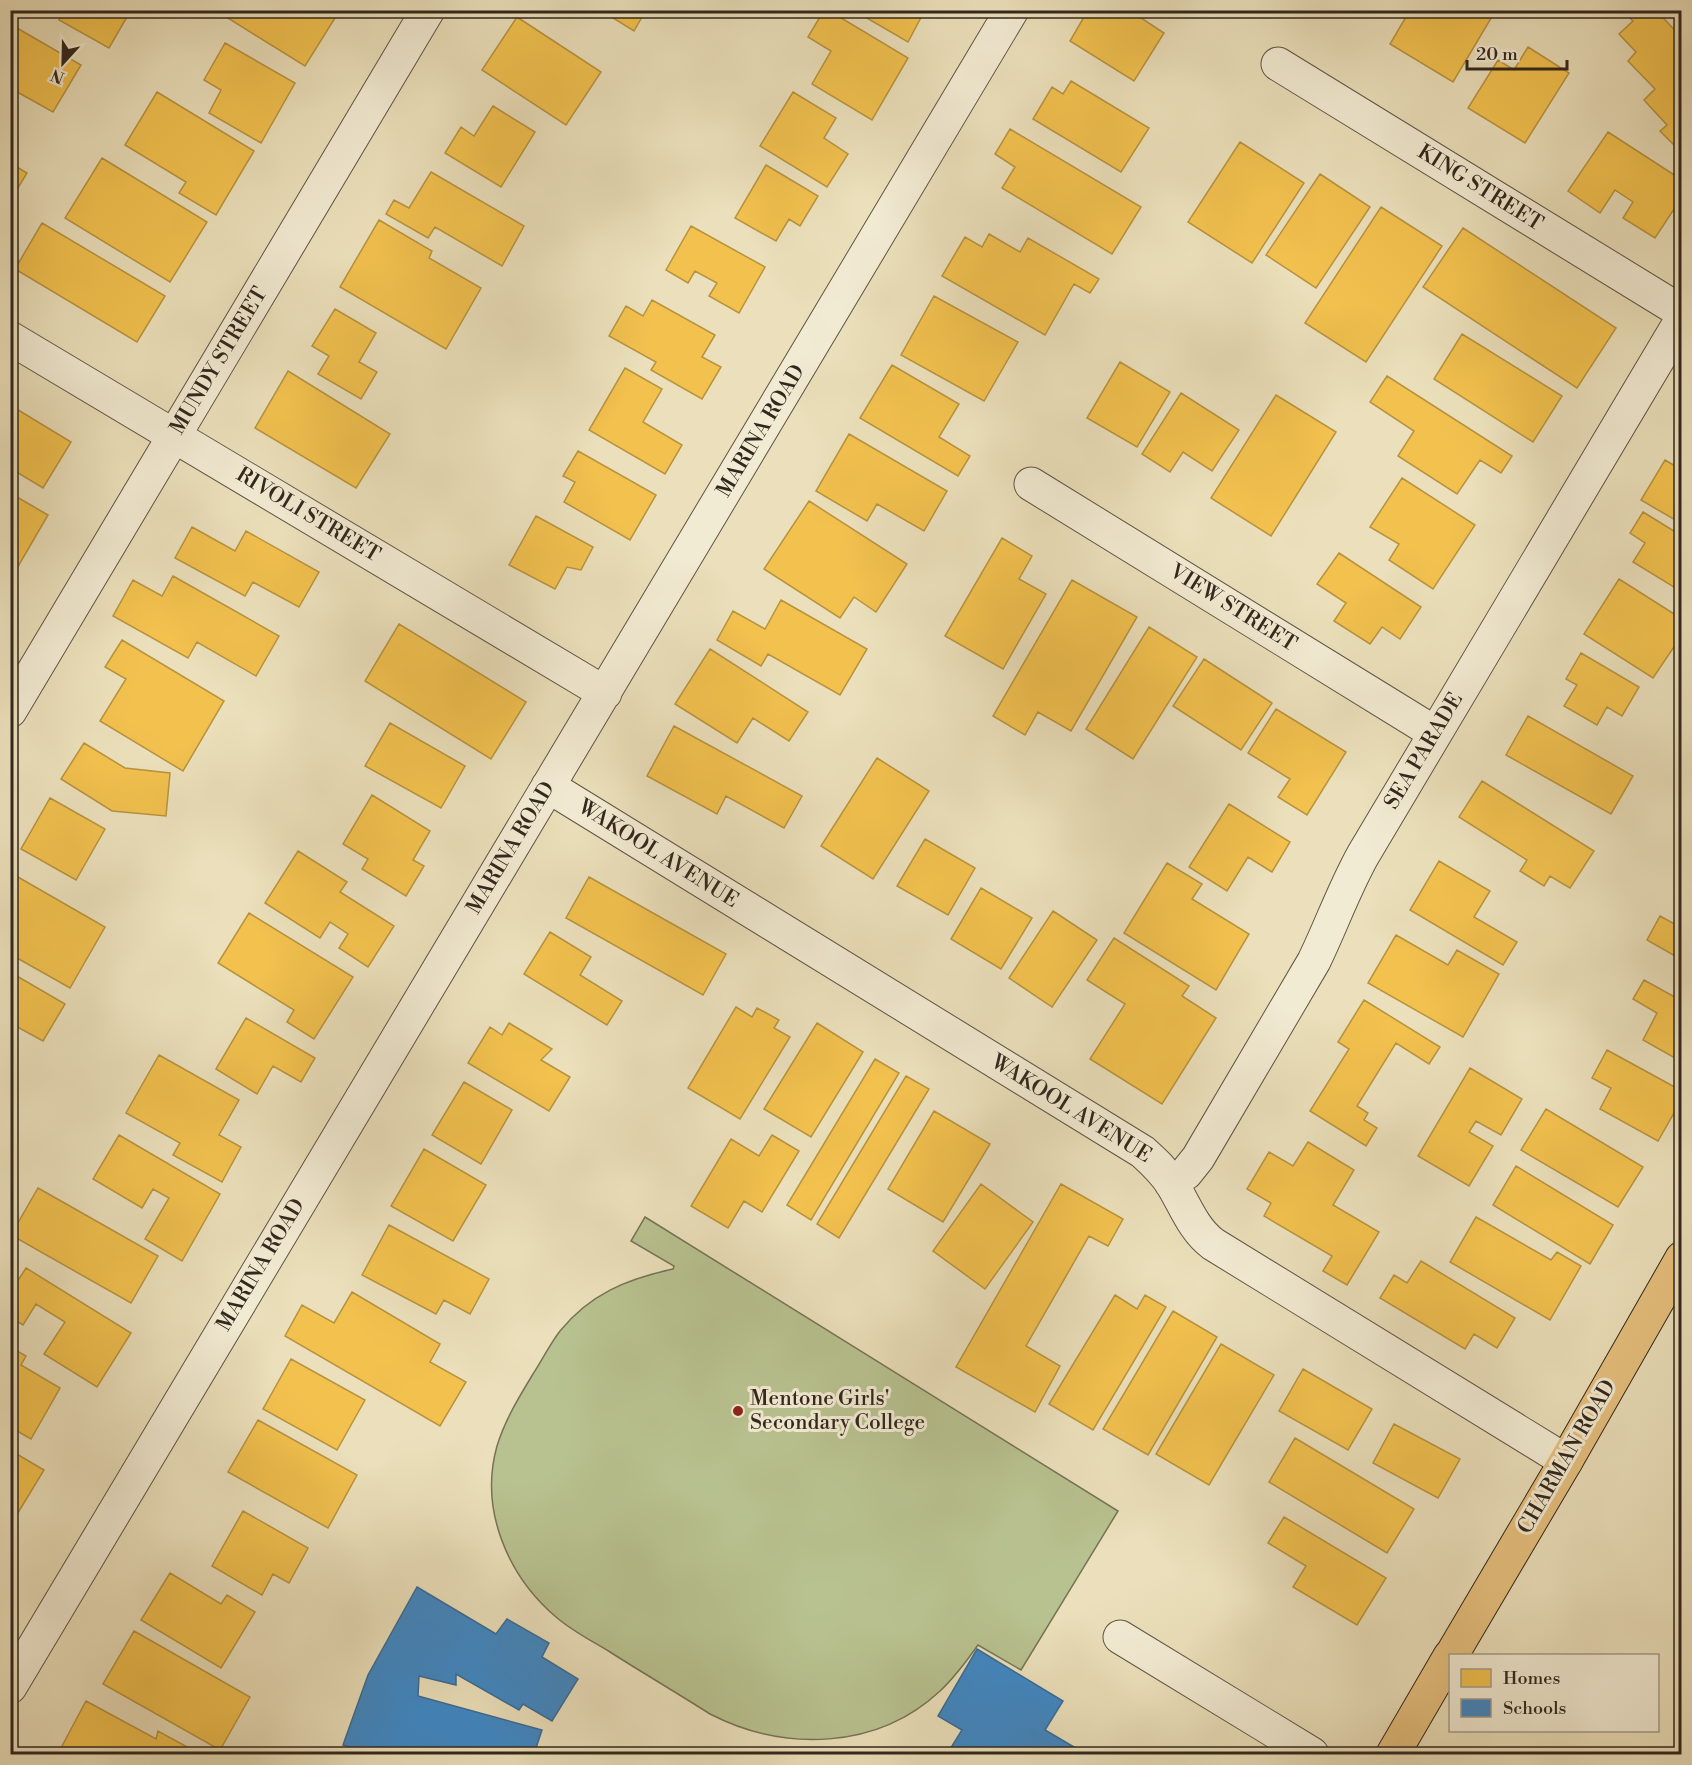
<svg xmlns="http://www.w3.org/2000/svg" width="1692" height="1765" font-family="'Libre Bodoni',serif">
<style>
.park{fill:#b8c290;stroke:#757456;stroke-width:1.5}
.homes{fill:#f2c14e;stroke:#b8933f;stroke-width:1.5}
.schools{fill:#3f88c5;stroke:#3b6b93;stroke-width:1.5}
.lines{fill:none;stroke-linecap:round;stroke-linejoin:round}
.minor-casing{stroke:#605544;stroke-width:35}
.major-casing{stroke:#32271d;stroke-width:35}
.minor{stroke:#f2ebd3;stroke-width:33}
.major{stroke:#e6c07e;stroke-width:33}
.poi-dot{fill:#8f2418;stroke:#f2ebd3;stroke-width:2}
.labels{text-anchor:middle;dominant-baseline:central;stroke-width:6;stroke-linejoin:round;paint-order:stroke}
.street-label{font-size:21px;fill:#32271d;stroke:#f2ebd3}
.poi-label{font-size:21px;fill:#32271d;stroke:#f2ebd3;text-anchor:start}
</style>
<rect width="100%" height="100%" fill="#ebe0bb"/>
<filter id="stains"><feTurbulence type="fractalNoise" baseFrequency=".00333" numOctaves="4"/><feColorMatrix values="0 0 0 0 .2 0 0 0 0 .09 0 0 0 0 .02 0 0 0 .5 -.17"/></filter>
<radialGradient id="worn" r=".72"><stop offset=".6" stop-color="#630" stop-opacity="0"/><stop offset="1" stop-color="#630" stop-opacity=".3"/></radialGradient>
<!-- park -->
<path class="park" d="M645,1217L1118,1511L1021,1670L978,1645C966,1662 955,1677 940,1691C877,1750 784,1752 710,1714C677,1693 643,1673 610,1652C592,1641 572,1631 556,1617C508,1576 479,1510 497,1446C505,1420 519,1397 533,1374C542,1360 550,1344 560,1331C590,1294 627,1279 673,1269L674,1266L631,1241Z"/>
<!-- homes -->
<path class="homes" d="M64,10H131L109,48L59,20Z
M215,10H340L305,66Z
M600,10H646L634,31Z
M824,10H828L908,58L872,120L812,84L831,51L808,37Z
M853,10H925L908,42Z
M1088,10H1129L1164,33L1134,81L1070,41Z
M1410,10H1496L1453,82L1390,44Z
M1625,10H1656L1682,38V153L1660,131L1667,125L1644,100L1655,89L1628,61L1636,52L1619,34L1633,21L1624,12Z
M517,17L601,72L566,125L482,70Z
M10,24L81,65L53,112L10,88Z
M225,43L295,83L261,143L209,113L221,90L204,80Z
M1528,47L1569,73L1525,143L1468,108L1498,60L1514,70Z
M1071,81L1149,128L1121,172L1033,119L1052,87L1063,94Z
M157,92L254,151L216,215L179,193L186,182L125,145Z
M793,92L836,118L824,138L848,154L827,187L760,146Z
M493,106L535,132L501,187L445,153L461,127L474,136Z
M1010,129L1141,207L1112,254L1002,188L1015,167L995,154Z
M1608,132L1682,180V197L1655,238L1623,218L1633,202L1615,190L1600,213L1568,191Z
M1240,142L1304,183L1252,263L1188,222Z
M102,158L207,222L170,282L65,218Z
M10,163L27,173L10,201Z
M766,165L818,196L800,226L789,219L776,241L735,218Z
M431,172L524,226L502,266L435,227L428,238L386,214L394,200L409,208Z
M1320,174L1370,207L1316,288L1266,255Z
M1381,207L1442,246L1366,362L1305,323Z
M379,220L432,251L429,258L481,288L446,349L340,287Z
M42,223L165,296L137,342L15,269Z
M691,226L765,267L739,313L709,296L717,283L695,271L688,283L666,270Z
M1463,228L1616,328L1577,388L1423,287Z
M989,234L1020,252L1028,238L1099,279L1090,293L1074,284L1045,335L942,276L965,237L982,247Z
M934,296L1018,342L984,401L901,355Z
M652,300L715,335L702,357L721,367L702,399L651,370L656,362L609,336L626,306L643,316Z
M335,309L376,333L359,362L377,372L361,399L318,374L329,356L312,346Z
M1462,334L1562,396L1533,442L1434,379Z
M1120,362L1170,392L1137,447L1087,418Z
M892,365L959,404L939,437L970,456L958,476L860,418Z
M625,368L662,389L643,422L682,445L665,474L589,430Z
M288,371L390,434L356,488L255,428Z
M1387,376L1512,456L1501,473L1480,460L1457,494L1398,456L1414,431L1370,402Z
M1181,393L1239,430L1212,471L1183,452L1170,472L1142,454Z
M1276,395L1336,432L1271,536L1211,498Z
M10,405L71,442L43,488L10,468Z
M849,434L947,491L924,531L877,504L867,521L816,491Z
M578,451L656,495L630,540L564,502L575,482L563,476Z
M1665,460L1682,470V524L1641,500Z
M1402,478L1475,525L1433,589L1389,560L1399,544L1370,527Z
M10,493L48,515L16,570L10,567Z
M809,501L907,564L876,612L854,597L840,618L764,569Z
M1643,512L1682,536V592L1633,562L1645,543L1630,533Z
M536,516L593,547L581,570L567,567L555,589L509,565Z
M192,527L235,551L246,531L319,572L299,607L253,582L245,596L175,558Z
M1002,538L1032,556L1019,579L1046,594L1003,669L945,636Z
M1339,553L1421,607L1400,639L1382,627L1370,644L1334,621L1346,603L1317,584Z
M173,576L279,636L256,676L197,642L188,658L113,616L133,580L162,596Z
M1619,579L1682,619V635L1653,678L1584,634Z
M1072,580L1137,617L1071,731L1038,712L1025,735L993,716Z
M781,600L867,649L840,695L768,654L761,666L717,640L733,611L765,629Z
M399,624L526,702L491,759L365,681Z
M1149,627L1197,657L1133,759L1086,729Z
M122,640L224,701L183,771L100,721L126,679L105,667Z
M710,649L808,712L789,741L753,718L737,743L675,704Z
M1581,653L1639,687L1622,716L1607,707L1597,725L1564,706L1577,685L1566,679Z
M1204,659L1272,703L1241,750L1173,706Z
M1276,709L1346,752L1307,815L1278,797L1290,779L1248,753Z
M1528,716L1633,776L1611,814L1506,755Z
M390,723L465,766L441,808L365,766Z
M674,726L802,796L784,828L726,796L717,814L647,776Z
M84,743L125,768L170,773L166,816L112,811L61,779Z
M877,758L929,791L873,879L821,846Z
M1482,781L1594,851L1570,888L1550,876L1544,886L1520,871L1527,860L1459,817Z
M372,795L430,831L413,860L424,866L406,896L362,869L368,859L343,844Z
M50,798L105,829L76,880L21,849Z
M1229,804L1290,842L1272,872L1248,857L1227,891L1189,867Z
M925,839L975,868L948,915L897,886Z
M298,851L347,882L340,892L394,926L368,967L339,948L348,934L330,922L320,938L265,903Z
M1439,861L1490,891L1474,917L1517,942L1503,965L1410,910Z
M1167,863L1202,884L1192,899L1249,934L1216,990L1124,933Z
M11,873L105,927L70,988L10,954Z
M589,877L726,954L703,995L566,918Z
M981,888L1032,918L1001,969L951,939Z
M1053,911L1097,940L1052,1007L1009,978Z
M249,913L353,977L314,1039L287,1022L294,1010L218,963Z
M1660,916L1680,927L1682,925V960L1647,940Z
M550,932L591,957L580,975L622,1001L607,1025L524,974Z
M1396,935L1448,965L1457,950L1499,974L1463,1037L1368,983Z
M1114,938L1189,986L1182,996L1216,1018L1162,1104L1090,1059L1125,1004L1087,980Z
M10,972L65,1004L43,1041L10,1023Z
M1644,980L1682,1001V1062L1643,1040L1657,1013L1633,999Z
M1364,1000L1440,1047L1429,1064L1396,1043L1357,1106L1368,1113L1364,1120L1377,1128L1366,1146L1310,1111L1349,1049L1338,1042Z
M736,1007L752,1017L757,1008L779,1020L774,1028L790,1037L740,1119L688,1088Z
M246,1018L315,1058L301,1082L273,1066L257,1094L216,1069Z
M509,1023L552,1049L541,1060L570,1077L549,1111L468,1063L490,1027L502,1035Z
M817,1023L863,1052L811,1137L764,1109Z
M1607,1050L1682,1091V1099L1658,1141L1600,1109L1611,1088L1592,1078Z
M159,1055L239,1100L219,1135L241,1147L222,1182L173,1155L180,1143L126,1113Z
M875,1059L899,1073L811,1220L787,1205Z
M1470,1068L1522,1099L1501,1135L1476,1121L1469,1132L1493,1146L1469,1186L1418,1156Z
M906,1076L929,1089L839,1238L817,1224Z
M464,1082L512,1110L481,1164L432,1135Z
M1546,1109L1643,1167L1618,1207L1521,1150Z
M934,1111L990,1144L943,1222L888,1189Z
M119,1135L220,1194L182,1261L145,1239L169,1198L153,1189L142,1208L93,1179Z
M772,1135L799,1151L762,1212L744,1201L728,1228L691,1206L731,1139L759,1156Z
M1308,1142L1354,1170L1333,1205L1379,1232L1347,1285L1323,1271L1332,1256L1264,1216L1271,1203L1247,1189L1269,1152L1293,1166Z
M424,1149L486,1185L453,1241L391,1206Z
M1516,1166L1613,1225L1590,1264L1493,1205Z
M981,1184L1033,1222L985,1289L933,1251Z
M1061,1184L1123,1219L1108,1246L1089,1236L1026,1346L1060,1366L1035,1412L956,1367Z
M38,1188L158,1256L131,1303L11,1235Z
M1476,1217L1551,1260L1557,1252L1581,1266L1550,1320L1450,1262Z
M389,1225L489,1279L470,1314L444,1300L436,1314L362,1275Z
M1421,1261L1515,1318L1497,1348L1474,1334L1465,1349L1380,1298L1394,1275L1407,1283Z
M26,1268L131,1333L97,1387L44,1354L65,1322L36,1304L23,1325L10,1317V1293Z
M352,1292L440,1344L430,1362L466,1382L440,1426L285,1336L302,1305L334,1323Z
M1115,1295L1137,1309L1145,1295L1166,1307L1093,1430L1049,1404Z
M1173,1311L1217,1337L1148,1455L1103,1429Z
M1221,1344L1274,1375L1209,1485L1156,1454Z
M10,1347L26,1356L21,1365L60,1388L31,1439L10,1427Z
M291,1359L365,1400L337,1450L263,1409Z
M1303,1369L1372,1409L1348,1450L1279,1411Z
M258,1420L357,1475L328,1528L228,1472Z
M1394,1424L1460,1459L1438,1498L1373,1463Z
M1295,1438L1414,1509L1387,1553L1269,1482Z
M10,1450L44,1470L10,1526Z
M243,1511L308,1548L289,1583L273,1574L262,1595L212,1566Z
M1284,1517L1386,1578L1357,1625L1293,1587L1306,1566L1268,1543Z
M170,1573L221,1604L227,1595L255,1612L221,1668L141,1620Z
M134,1631L250,1697L220,1750L103,1684Z
M86,1701L156,1739L158,1731L200,1754H74L61,1748Z"/>
<!-- schools -->
<path class="schools" d="M417,1587L496,1634L507,1619L549,1643L542,1657L578,1679L552,1721L523,1704L519,1710L456,1674V1685L419,1676L418,1696L542,1730L534,1754H373L343,1745L368,1675Z
M977,1649L1063,1701L1045,1730L1086,1754H947L962,1730L938,1716Z"/>
<g class="lines">
<!-- minor casing -->
<g class="minor-casing">
<path id="minor" d="M1278,64L1682,312
M10,338L605,693
M1031,484L1435,733
M10,711L428,10
M548,786L1143,1152C1154,1162 1164,1171 1172,1184C1185,1205 1193,1229 1213,1244L1566,1461
M1171,1183L1186,1173L1198,1158L1314,961C1331,926 1344,889 1363,855L1682,319
M1120,1637L1312,1754
M10,1687L1012,10"/>
</g>
<!-- major casing -->
<g class="major-casing">
<path id="major" d="M1451,1656L1566,1461L1682,1258
M1393,1754L1450,1656"/>
</g>
<!-- minor -->
<use href="#minor" class="minor"/>
<!-- major -->
<use href="#major" class="major"/>
</g>
<!-- markers -->
<circle class="poi-dot" cx="738" cy="1411" r="6"/>
<g class="labels">
<!-- street labels -->
<g class="street-label">
<text transform="translate(1480 188) rotate(32)">KING STREET</text>
<text transform="translate(219 361) rotate(-59)">MUNDY STREET</text>
<text transform="translate(761 431) rotate(-59)">MARINA ROAD</text>
<text transform="translate(308 515) rotate(31)">RIVOLI STREET</text>
<text transform="translate(1233 608) rotate(32)">VIEW STREET</text>
<text transform="translate(1424 751) rotate(-59)">SEA PARADE</text>
<text transform="translate(511 848) rotate(-59)">MARINA ROAD</text>
<text transform="translate(658 854) rotate(32)">WAKOOL AVENUE</text>
<text transform="translate(1071 1109) rotate(32)">WAKOOL AVENUE</text>
<text transform="translate(261 1265) rotate(-59)">MARINA ROAD</text>
<text transform="translate(1567 1457) rotate(-60)">CHARMAN ROAD</text>
</g>
<!-- poi labels -->
<g class="poi-label">
<text x="750" y="1399">Mentone Girls'<tspan x="750" dy="24">Secondary College</tspan></text>
</g>
</g>
<!-- margin -->
<rect width="1692" height="1765" fill="none" stroke="#ebe0bb" stroke-width="36"/>
<rect x="12" y="12" width="1668" height="1741" fill="none" stroke="#32271d" stroke-width="3"/>
<rect x="18" y="18" width="1656" height="1729" fill="none" stroke="#32271d" stroke-width="1.5"/>
<!-- legend -->
<rect x="1449" y="1654" width="210" height="78" fill="#f2ebd3" stroke="#a59d8a" stroke-width="1.5"/>
<rect x="1461" y="1669" width="30" height="18" fill="#f2c14e" stroke="#a59d8a" stroke-width="1.5"/>
<text x="1503" y="1684" font-size="18" fill="#32271d">Homes</text>
<rect x="1461" y="1699" width="30" height="18" fill="#3f88c5" stroke="#a59d8a" stroke-width="1.5"/>
<text x="1503" y="1714" font-size="18" fill="#32271d">Schools</text>
<!-- north arrow -->
<g transform="translate(63 63) rotate(202)" stroke="#f2ebd3" stroke-width="4.5" paint-order="stroke">
<path d="M0-4.5L10 22L0 15L-10 22Z" fill="#32271d"/>
<text y="-9" font-size="16" font-weight="bold" text-anchor="middle" fill="#32271d">N</text>
</g>
<!-- scale -->
<path d="M1467 60v9h100v-9" fill="none" stroke="#32271d" stroke-width="3"/>
<text x="1476" y="60" font-size="18" fill="#32271d" stroke="#f2ebd3" stroke-width="4.5" paint-order="stroke">20 m</text>
<rect width="100%" height="100%" filter="url(#stains)"/>
<rect width="100%" height="100%" fill="url(#worn)"/>
</svg>
